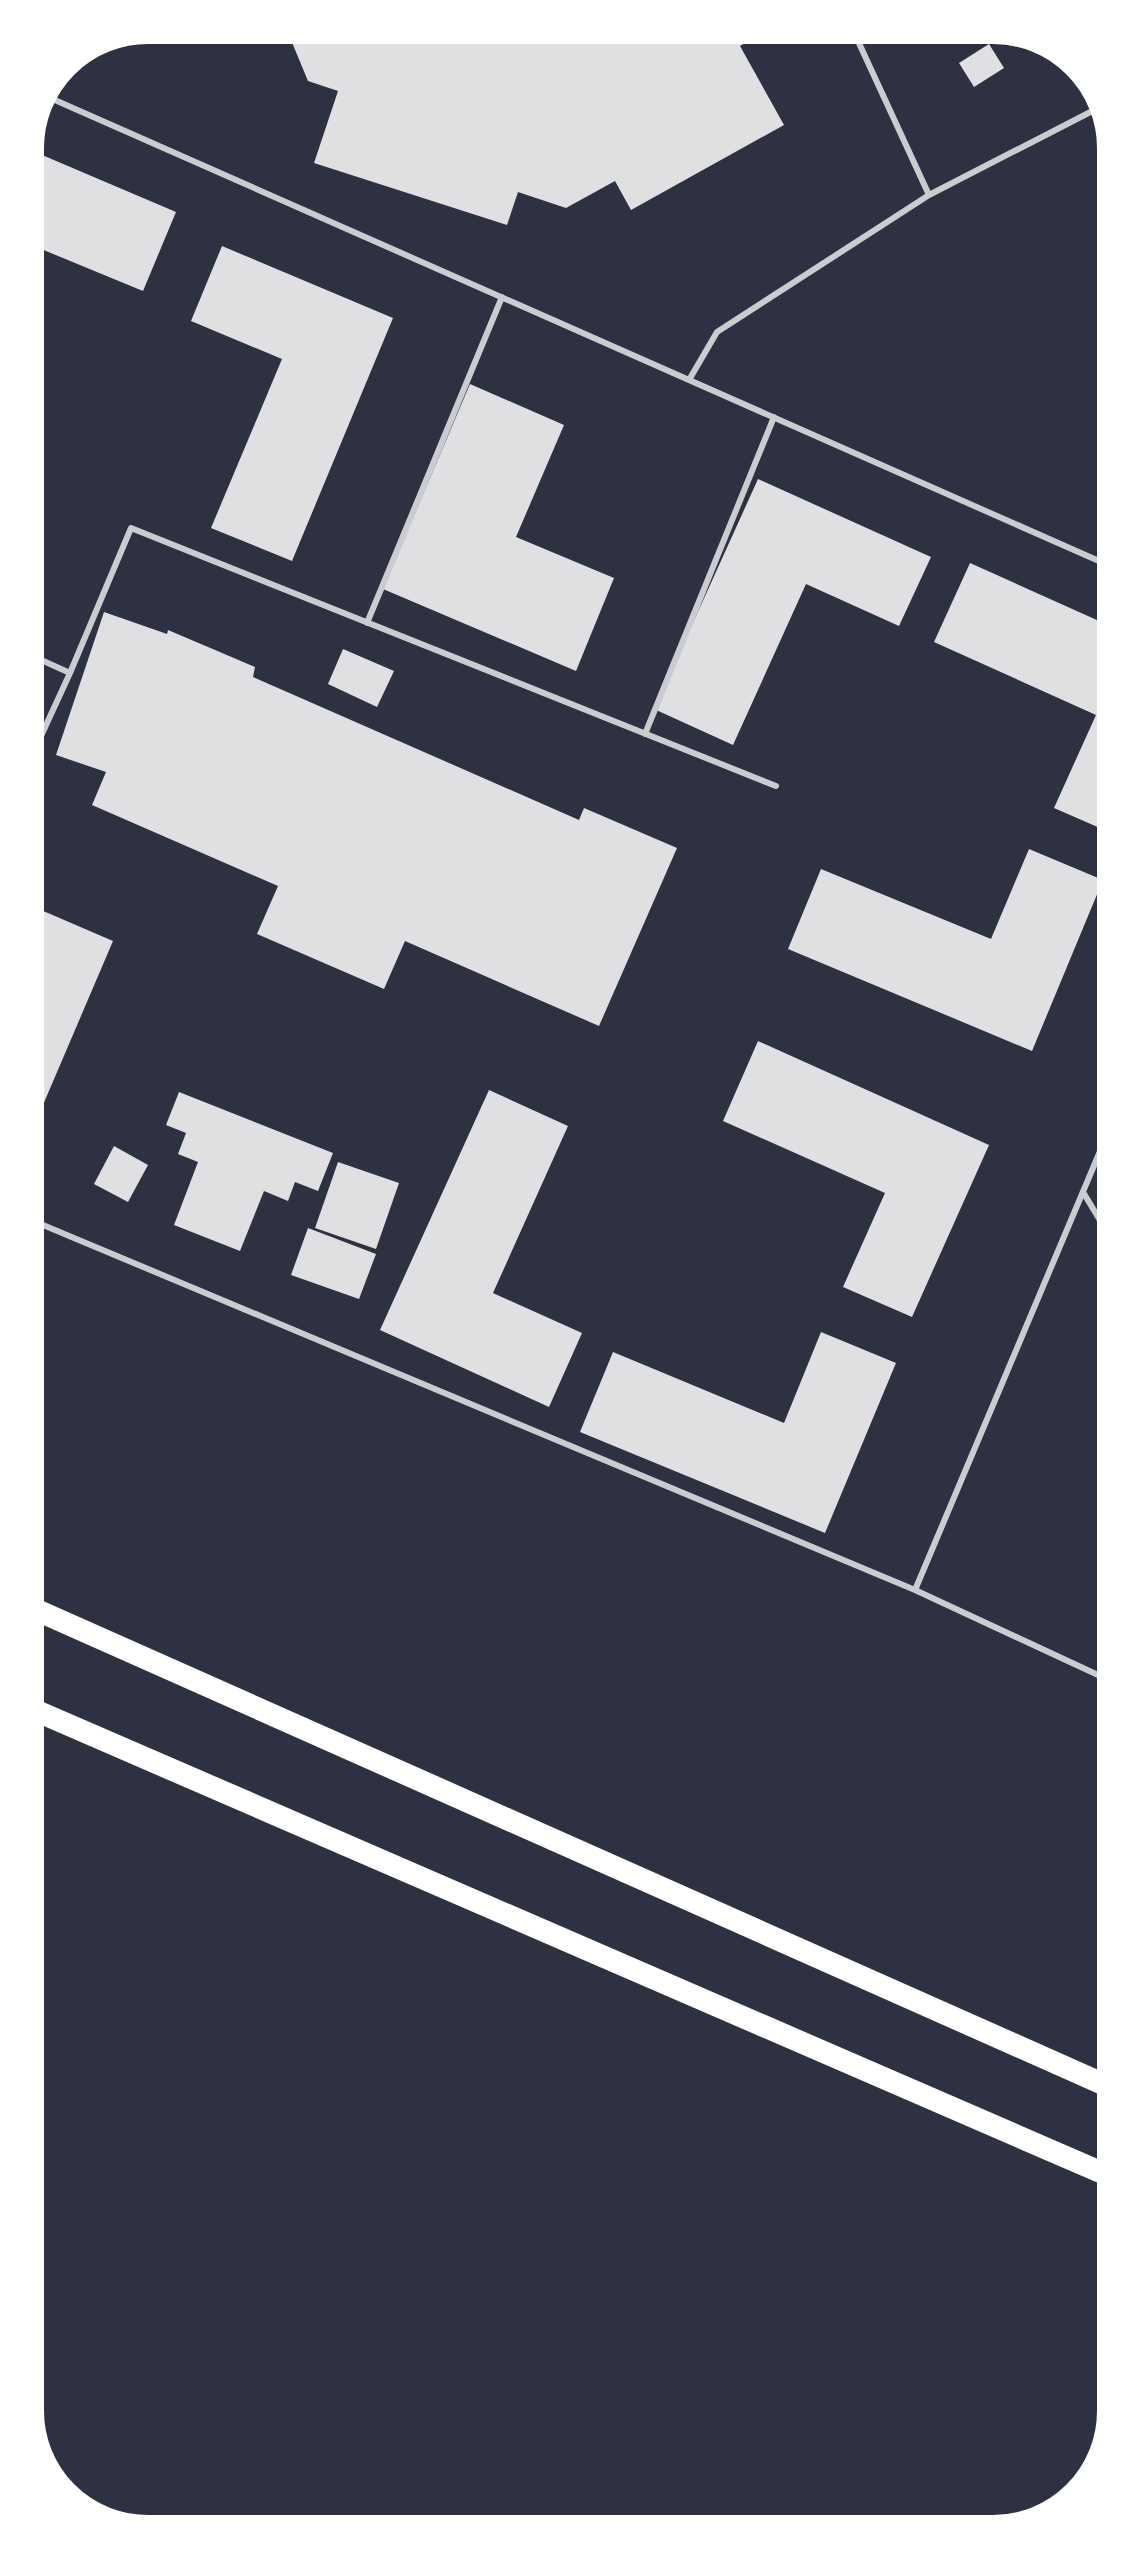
<svg xmlns="http://www.w3.org/2000/svg" width="1141" height="2559" font-family="Barlow,sans-serif">
<style>
.building{fill:#e0e0e3}
.lines{fill:none;stroke-linecap:round;stroke-linejoin:round}
.service{stroke:#caccd0;stroke-width:6}
.trunk{stroke:#fff;stroke-width:22}
.rim{fill:none;stroke:#fff;stroke-width:4}
</style>
<rect width="100%" height="100%" fill="#2d3142"/>
<!-- building -->
<path class="building" d="M286,28H765L767,30L740,46L784,125L631,210L615,181L566,208L518,192L507,225L314,163L338,91L308,81Z
M989,44L1004,68L974,87L959,63Z
M28,149L176,212L143,291L29,244Z
M222,246L393,318L292,561L211,528L282,359L191,321Z
M470,384L564,425L516,537L614,578L576,671L383,589Z
M758,479L931,557L899,626L806,584L733,745L654,709Z
M970,563L1108,625L1109,832L1054,808L1096,715L934,642Z
M104,612L167,634L168,630L255,667L253,677L579,820L584,808L677,848L599,1026L405,941L384,989L257,934L278,886L92,805L106,772L56,755Z
M343,649L394,671L377,707L328,684Z
M1029,849L1103,880L1032,1051L788,949L821,869L991,939Z
M34,907L113,941L31,1133L30,916Z
M758,1041L989,1145L912,1317L843,1287L885,1193L723,1121Z
M489,1090L568,1126L493,1293L582,1333L549,1407L380,1330Z
M179,1092L333,1153L318,1191L295,1182L288,1201L264,1191L240,1251L174,1225L198,1162L178,1154L186,1133L166,1125Z
M114,1146L148,1165L128,1202L94,1184Z
M338,1162L399,1183L376,1249L315,1228Z
M308,1228L376,1254L359,1299L291,1275Z
M821,1332L896,1363L825,1533L580,1432L613,1352L784,1423Z"/>
<g class="lines">
<!-- service -->
<path class="service" d="M852,28L929,195
M48,97L1108,565
M689,380L717,332L929,195L1104,105
M367,623L502,297
M30,655L70,673L30,760
M70,673L131,528L776,786
M645,734L774,417
M1083,1192L1110,1237
M31,1220L915,1590L1111,1681
M915,1590L1109,1130"/>
<!-- trunk -->
<path class="trunk" d="M32,1608L1112,2088
M32,1709L1112,2177"/>
</g>
<!-- crop -->
<path d="M0 0H1141V2559H0ZM148 42H993A106 106 0 0 1 1099 148V2411A106 106 0 0 1 993 2517H148A106 106 0 0 1 42 2411V148A106 106 0 0 1 148 42Z" fill="#fff" fill-rule="evenodd"/>
<path class="rim" d="M148 42H993A106 106 0 0 1 1099 148V2411A106 106 0 0 1 993 2517H148A106 106 0 0 1 42 2411V148A106 106 0 0 1 148 42Z"/>
</svg>
